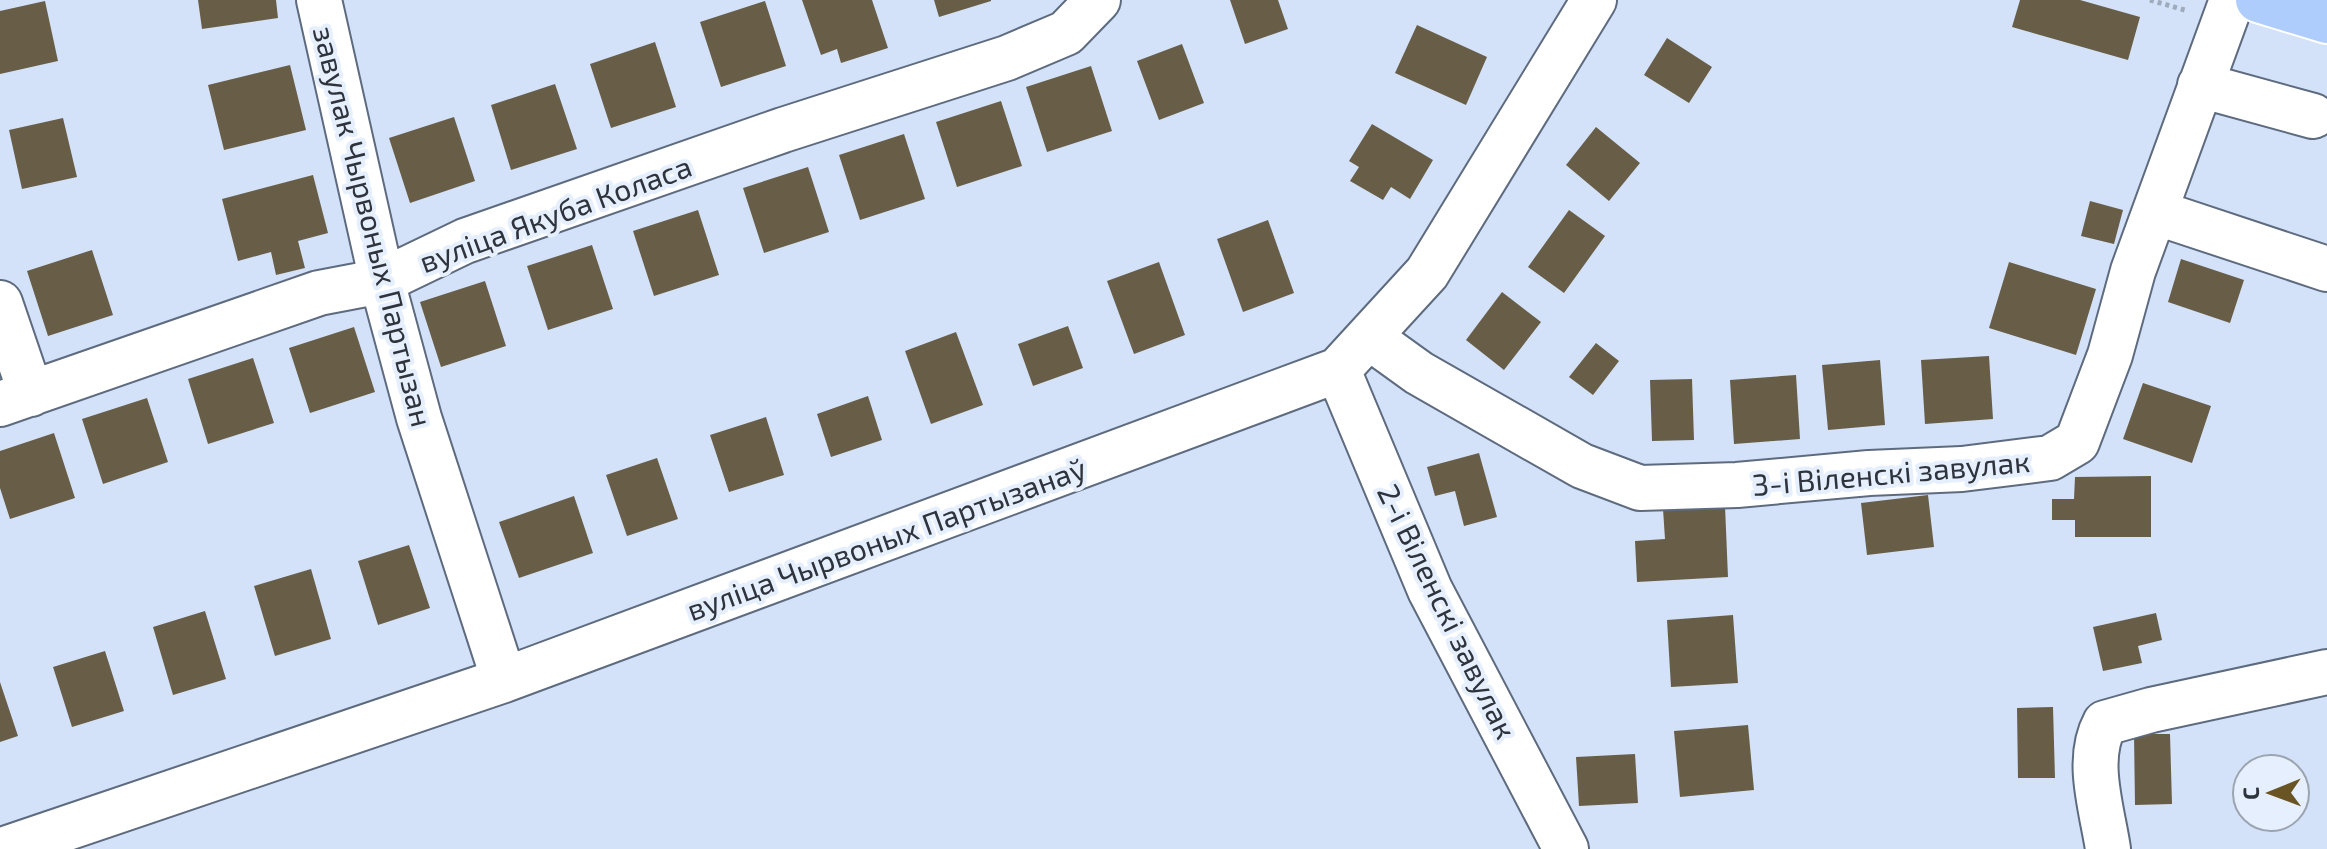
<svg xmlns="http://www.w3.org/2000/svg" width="2327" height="849" font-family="'Exo 2',sans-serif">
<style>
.building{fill:#685e48}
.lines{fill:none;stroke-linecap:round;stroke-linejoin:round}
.minor-casing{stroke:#5e6b7f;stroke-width:48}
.major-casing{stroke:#fff;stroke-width:48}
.path{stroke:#9fabbd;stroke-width:5;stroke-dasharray:4 4;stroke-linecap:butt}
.minor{stroke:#fff;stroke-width:44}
.major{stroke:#afcdfc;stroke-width:44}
.labels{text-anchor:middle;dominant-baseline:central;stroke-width:8;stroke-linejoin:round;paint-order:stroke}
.street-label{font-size:30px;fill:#2e333c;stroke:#e6effd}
</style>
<rect width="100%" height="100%" fill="#d3e2f9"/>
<!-- building -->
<path class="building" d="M198,0H276L278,18L202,29Z
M802,0H872L888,48L841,63L837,49L821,55Z
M934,0H991V1L939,17Z
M1230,0H1278L1288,29L1245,44Z
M2020,0H2080L2140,17L2128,60L2012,27Z
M45,1L58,61L0,74V11Z
M765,1L786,66L721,87L700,22Z
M1417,25L1487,57L1466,105L1395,73Z
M1667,38L1712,67L1689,103L1644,75Z
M655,42L676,107L611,128L590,64Z
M1182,44L1204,103L1159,120L1137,61Z
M290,65L306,130L224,150L208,85Z
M1091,66L1112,131L1047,152L1026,87Z
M555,84L577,149L511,170L491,105Z
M1001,101L1022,166L957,187L936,122Z
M454,117L475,181L410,203L389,138Z
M63,118L77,177L22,189L9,130Z
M1372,124L1433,160L1410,199L1391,187L1383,200L1350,181L1359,167L1349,161Z
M1596,127L1640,163L1609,201L1566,165Z
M904,134L925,199L860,220L839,155Z
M808,167L829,232L764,253L743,188Z
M313,175L328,233L298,241L305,268L276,275L271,252L238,261L222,199Z
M2090,201L2123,210L2114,244L2081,236Z
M698,210L719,275L654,296L633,231Z
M1569,210L1605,236L1564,293L1528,267Z
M1268,220L1294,293L1243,312L1217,239Z
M592,245L613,309L548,330L527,266Z
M92,250L113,315L48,336L27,271Z
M2181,259L2244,280L2230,323L2168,302Z
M1159,262L1185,335L1134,354L1107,281Z
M2009,262L2096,289L2076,355L1989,328Z
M485,281L506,346L441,367L420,302Z
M1502,292L1541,322L1504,370L1466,340Z
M1068,326L1083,368L1033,386L1018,344Z
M354,327L375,392L310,413L289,348Z
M956,332L983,405L931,424L905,351Z
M1596,343L1619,361L1593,395L1569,377Z
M1989,356L1993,419L1925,424L1921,360Z
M253,358L274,423L208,444L188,379Z
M1880,360L1885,425L1828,430L1822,365Z
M1796,375L1800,439L1734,444L1730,380Z
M1692,379L1694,440L1652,441L1650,380Z
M2143,383L2211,406L2192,463L2123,439Z
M868,396L882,440L831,457L817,414Z
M147,398L168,462L103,484L82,419Z
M766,417L784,475L729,492L710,435Z
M54,433L75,498L10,519L0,488V451Z
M1479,453L1497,517L1464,526L1455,491L1435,496L1427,467Z
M657,458L678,519L627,536L606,475Z
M2151,476V537H2075V520H2052V499H2074L2075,477Z
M1928,495L1934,547L1867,555L1861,503Z
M574,496L593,553L519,578L499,522Z
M1725,506L1728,577L1637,582L1635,541L1665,539L1663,509Z
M409,545L430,608L378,625L358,561Z
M311,569L331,639L275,656L254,586Z
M205,611L226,679L173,695L153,627Z
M2156,613L2162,640L2138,646L2142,663L2103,671L2093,627Z
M1733,615L1738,683L1671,687L1667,620Z
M105,651L124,711L72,727L53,667Z
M0,682L18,736L0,742Z
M2053,707L2055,778H2018L2017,708Z
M1748,725L1754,790L1680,797L1674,731Z
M2134,734H2170L2172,804L2135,805Z
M1635,754L1638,803L1579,806L1576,757Z"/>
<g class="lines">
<!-- minor casing -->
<g class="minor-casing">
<path id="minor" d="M319,0L382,281L419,418L504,680
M2200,85L2313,116
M2155,212L2327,269
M0,303L31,394
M1369,337L1419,373L1582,466L1640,488L1737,485L1869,473L1962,469L2050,458L2077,442L2110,355L2133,271L2232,0
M1338,370L1430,590L1566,849
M0,404L319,293L382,281L465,241L783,130L1007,58L1066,33L1098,0
M5,849L504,680L1338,370L1427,273L1594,0
M2108,849C2102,809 2085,760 2105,723L2151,710L2327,672"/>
</g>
<!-- major casing -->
<g class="major-casing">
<path id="major" d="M2258,0L2327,21"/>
</g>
<!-- path -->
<path class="path" d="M2150,0L2188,11"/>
<!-- minor -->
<use href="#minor" class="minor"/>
<!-- major -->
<use href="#major" class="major"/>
</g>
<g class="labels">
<!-- street labels -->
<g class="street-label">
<text transform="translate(555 213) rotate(-20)">вуліца Якуба Коласа</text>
<text transform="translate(374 226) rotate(76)">завулак Чырвоных Партызан</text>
<text transform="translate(1891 472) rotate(-5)">3-і Віленскі завулак</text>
<text transform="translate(886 538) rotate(-20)">вуліца Чырвоных Партызанаў</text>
<text transform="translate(1448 611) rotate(64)">2-і Віленскі завулак</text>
</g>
</g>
<!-- north arrow -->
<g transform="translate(2271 793) rotate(269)"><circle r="38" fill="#e6effd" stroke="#9ca4b0" stroke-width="2"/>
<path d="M0-6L14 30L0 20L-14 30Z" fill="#695523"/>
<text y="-12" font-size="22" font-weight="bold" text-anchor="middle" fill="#2e333c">С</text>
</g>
</svg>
